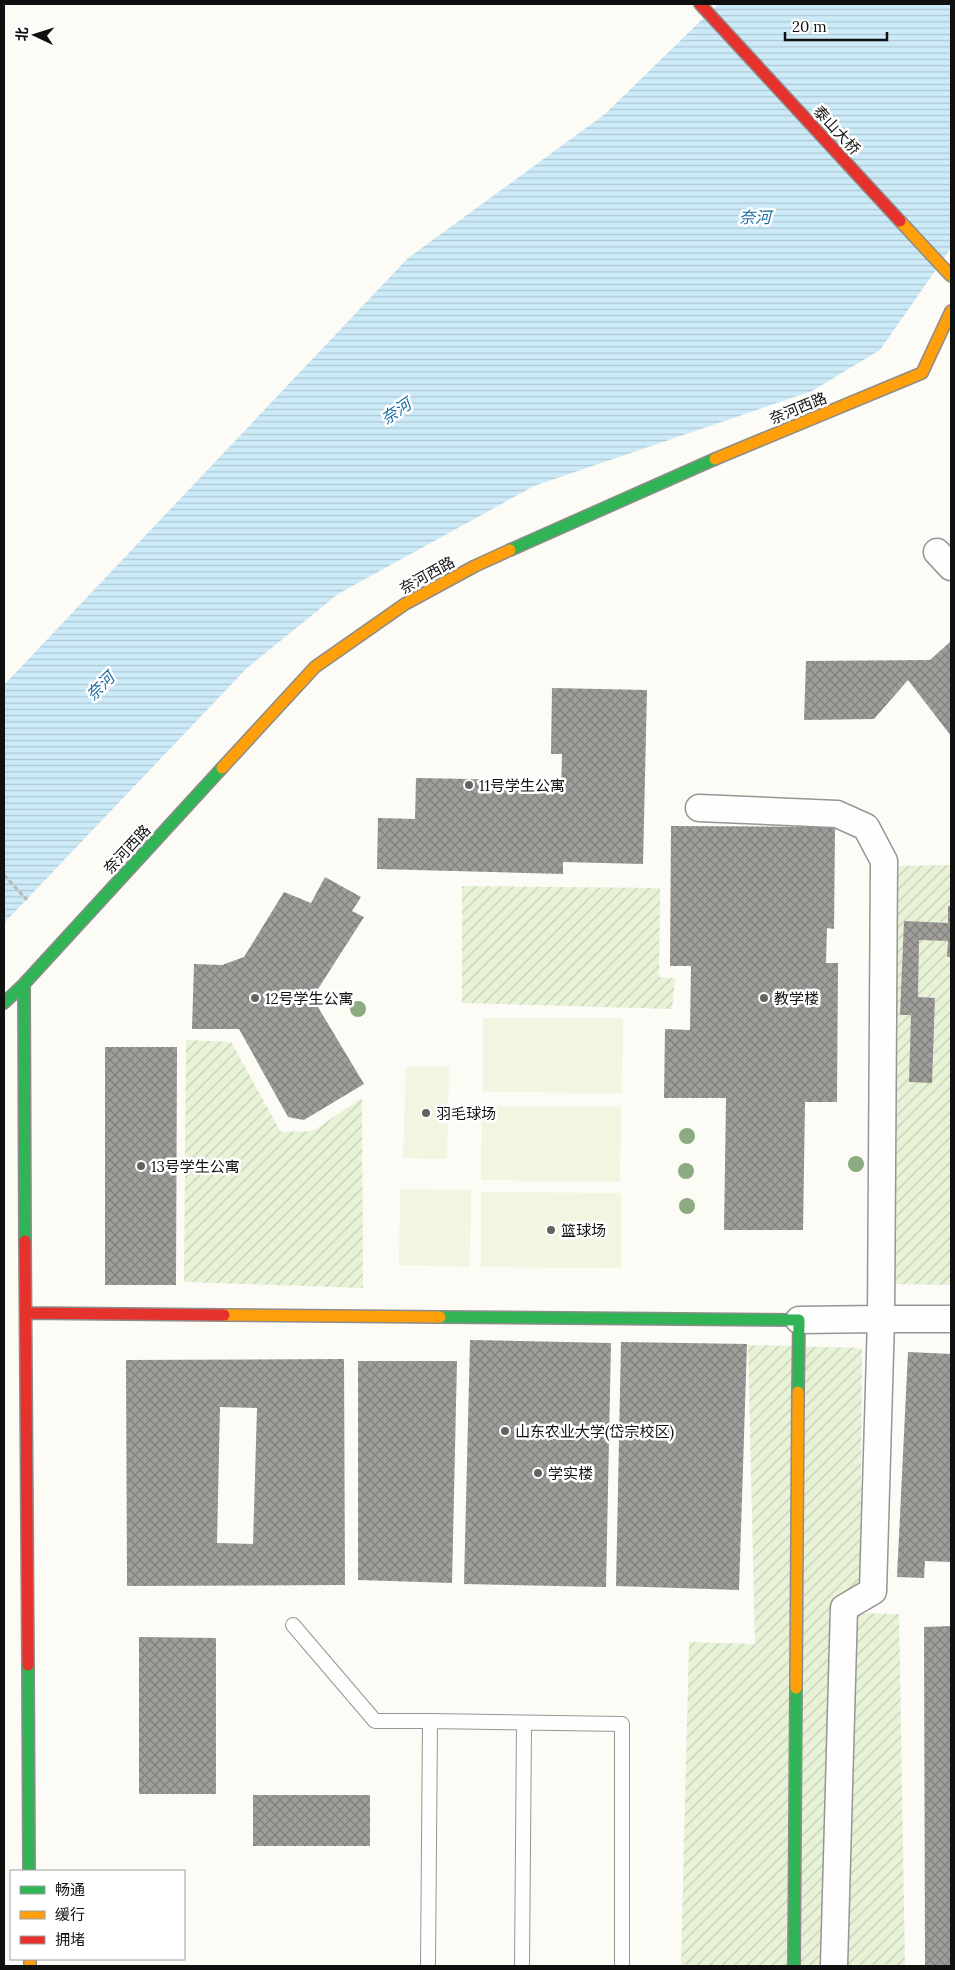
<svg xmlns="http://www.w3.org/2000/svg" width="955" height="1970" font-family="Lora,'Noto Sans SC',serif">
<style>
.garden{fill:url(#garden-furrows)}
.pitch{fill:#f0f6df}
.water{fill:url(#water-rules)}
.building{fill:url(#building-cross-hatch);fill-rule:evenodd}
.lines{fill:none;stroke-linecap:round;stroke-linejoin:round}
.lane-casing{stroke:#969694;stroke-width:16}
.street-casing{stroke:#969694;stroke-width:29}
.fast-casing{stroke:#8d8c8a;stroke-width:14}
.slow-casing{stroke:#8d8c8a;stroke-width:14}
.jam-casing{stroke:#8d8c8a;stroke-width:14}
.path{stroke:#b9b9b8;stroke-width:3;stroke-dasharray:5 2.5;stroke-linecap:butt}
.lane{stroke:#fffefe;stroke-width:14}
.street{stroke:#fffefe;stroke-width:26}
.fast{stroke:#30b455;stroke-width:11}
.slow{stroke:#ff9f0a;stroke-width:11}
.jam{stroke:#e5322d;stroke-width:11}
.tree{fill:#8cab80}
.poi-dot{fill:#636260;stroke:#fff;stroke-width:2}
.labels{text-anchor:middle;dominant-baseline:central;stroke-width:5;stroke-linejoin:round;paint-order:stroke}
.street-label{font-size:15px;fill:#101010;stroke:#fff}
.poi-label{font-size:15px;fill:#101010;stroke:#fff;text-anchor:start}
.water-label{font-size:16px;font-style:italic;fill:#176ca3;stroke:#fff}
</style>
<defs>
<pattern id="garden-furrows" width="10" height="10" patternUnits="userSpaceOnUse" patternTransform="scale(1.25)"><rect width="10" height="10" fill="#e7f2d6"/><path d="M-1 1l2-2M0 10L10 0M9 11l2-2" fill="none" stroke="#c5ceb7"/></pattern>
<pattern id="water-rules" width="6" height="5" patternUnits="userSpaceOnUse" patternTransform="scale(1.25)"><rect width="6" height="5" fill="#cceaf7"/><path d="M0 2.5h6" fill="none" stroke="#aec8d3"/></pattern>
<pattern id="building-cross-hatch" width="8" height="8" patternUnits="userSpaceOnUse" patternTransform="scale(1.25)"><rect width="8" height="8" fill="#a09e9b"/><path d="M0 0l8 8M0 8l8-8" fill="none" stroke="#817f7d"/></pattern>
</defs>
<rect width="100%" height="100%" fill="#fcfbf6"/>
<!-- garden -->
<path class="garden" d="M951,865V1285L894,1284L897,866Z
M462,886L660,888L659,977L675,979L672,1009L462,1003Z
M186,1040L231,1042L281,1132L313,1131L362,1098L363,1288L184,1282Z
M748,1345L862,1348L860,1613L899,1614L905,1966H681L689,1642L755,1644Z"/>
<!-- pitch -->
<path class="pitch" d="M483,1018H623L622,1093L483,1092Z
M406,1067H449L447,1159L403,1158Z
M482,1106L621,1107L620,1182L481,1180Z
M400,1189L471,1190L470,1267L399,1265Z
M481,1192L621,1193V1268L481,1267Z"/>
<!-- water -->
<path class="water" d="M718,4H951V248L880,350L812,391L534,486L338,594L247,668L4,923V685L408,258L605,114Z"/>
<!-- building -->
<path class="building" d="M951,641V736L908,680L874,719L804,720L806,661L930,660Z
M552,688L647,690L643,864L563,862V874L377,869L378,818L415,819L416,778L522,780V790L561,791L562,754H551Z
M671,826L835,827L834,929L827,928L826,963H838L837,1102H805L803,1230H724L726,1098H664L665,1029L690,1030L691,966H670Z
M325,877L361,897L352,911L364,917L318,989V1007L364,1084L304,1120L288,1117L239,1029H192L194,964L222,965L244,957L284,892L311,903Z
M948,906H951V957H947L948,941L919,940L918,997L935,998L932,1083L909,1082L911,1015H900L904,921L948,923Z
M105,1047H177L176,1285H105Z
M470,1340L611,1343L606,1587L464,1584Z
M621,1342L747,1344L739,1590L616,1586Z
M908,1352L951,1354V1562L925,1561L924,1578L897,1577Z
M344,1359L345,1585L127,1586L126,1360ZM220,1407L257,1408L253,1544L217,1543Z
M358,1361H457L452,1583L358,1580Z
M951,1626V1966H925L924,1627Z
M139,1637L216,1638V1794H139Z
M253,1795H370V1846H253Z"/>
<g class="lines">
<!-- lane casing -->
<g class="lane-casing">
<path id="lane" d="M293,1625L375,1721H430
M428,1966L430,1721L622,1724V1966
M522,1966L524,1723"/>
</g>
<!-- street casing -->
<g class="street-casing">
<path id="street" d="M937,552L951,567
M699,808L837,814L866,827L884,861L881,1319H951
M799,1320L881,1319L873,1591L844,1608L834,1966"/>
</g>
<!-- fast casing -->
<g class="fast-casing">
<path id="fast" d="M510,550L715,459
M24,984L25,1241
M4,1003L24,984L222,768
M440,1317L799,1320L798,1392
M28,1665L29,1871
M794,1966L796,1688"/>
</g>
<!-- slow casing -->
<g class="slow-casing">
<path id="slow" d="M900,221L951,276
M715,459L922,373L951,311
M222,768L315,667L405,604L475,566L510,550
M224,1315L440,1317
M796,1688L798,1392
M30,1959V1966"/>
</g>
<!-- jam casing -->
<g class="jam-casing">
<path id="jam" d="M700,4L900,221
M25,1241L28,1665
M26,1313L224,1315"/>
</g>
<!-- path -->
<path class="path" d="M4,875L27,900"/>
<!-- lane -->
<use href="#lane" class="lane"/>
<!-- street -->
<use href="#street" class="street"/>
<!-- fast -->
<use href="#fast" class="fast"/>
<!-- slow -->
<use href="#slow" class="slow"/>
<!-- jam -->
<use href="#jam" class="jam"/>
</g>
<!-- trees -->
<g class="tree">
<circle cx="358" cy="1009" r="8"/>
<circle cx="687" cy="1136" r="8"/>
<circle cx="856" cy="1164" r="8"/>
<circle cx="686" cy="1171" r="8"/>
<circle cx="687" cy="1206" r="8"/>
</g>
<!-- markers -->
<g class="poi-dot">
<circle cx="469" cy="785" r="5"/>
<circle cx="255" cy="998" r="5"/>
<circle cx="764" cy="998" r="5"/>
<circle cx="426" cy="1113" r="5"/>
<circle cx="141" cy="1166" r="5"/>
<circle cx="551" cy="1230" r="5"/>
<circle cx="505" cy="1431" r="5"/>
<circle cx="538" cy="1473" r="5"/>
</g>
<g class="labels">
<!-- street labels -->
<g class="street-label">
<text transform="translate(837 130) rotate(47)">泰山大桥</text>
<text transform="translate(798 408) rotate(-22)">奈河西路</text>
<text transform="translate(427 575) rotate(-29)">奈河西路</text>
<text transform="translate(127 849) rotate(-47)">奈河西路</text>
</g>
<!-- poi labels -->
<g class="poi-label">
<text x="479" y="785">11号学生公寓</text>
<text x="265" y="998">12号学生公寓</text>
<text x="774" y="998">教学楼</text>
<text x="436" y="1113">羽毛球场</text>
<text x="151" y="1166">13号学生公寓</text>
<text x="561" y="1230">篮球场</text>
<text x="515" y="1431">山东农业大学(岱宗校区)</text>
<text x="548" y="1473">学实楼</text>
</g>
<!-- water labels -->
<g class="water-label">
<text x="755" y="217">奈河</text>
<text transform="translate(396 411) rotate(-34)">奈河</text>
<text transform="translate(100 686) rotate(-45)">奈河</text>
</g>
</g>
<!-- border -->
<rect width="955" height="1970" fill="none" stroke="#101010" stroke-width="10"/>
<!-- legend -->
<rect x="10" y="1870" width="175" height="90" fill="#ffffff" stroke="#9f9f9f"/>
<rect x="20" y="1886" width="25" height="8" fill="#30b455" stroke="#9f9f9f"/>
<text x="55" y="1895" font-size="15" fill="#101010">畅通</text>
<rect x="20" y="1911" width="25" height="8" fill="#ff9f0a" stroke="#9f9f9f"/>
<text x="55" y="1920" font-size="15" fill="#101010">缓行</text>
<rect x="20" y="1936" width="25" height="8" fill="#e5322d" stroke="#9f9f9f"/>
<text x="55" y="1945" font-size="15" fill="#101010">拥堵</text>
<!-- north arrow -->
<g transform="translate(35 35) rotate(274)" stroke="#ffffff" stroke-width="4" paint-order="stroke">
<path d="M0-4L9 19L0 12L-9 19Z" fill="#101010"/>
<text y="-8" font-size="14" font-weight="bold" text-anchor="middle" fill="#101010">北</text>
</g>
<!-- scale -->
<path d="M785 32v8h102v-8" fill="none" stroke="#101010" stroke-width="2.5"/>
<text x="792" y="32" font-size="15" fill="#101010" stroke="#ffffff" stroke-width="4" paint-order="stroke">20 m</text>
</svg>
